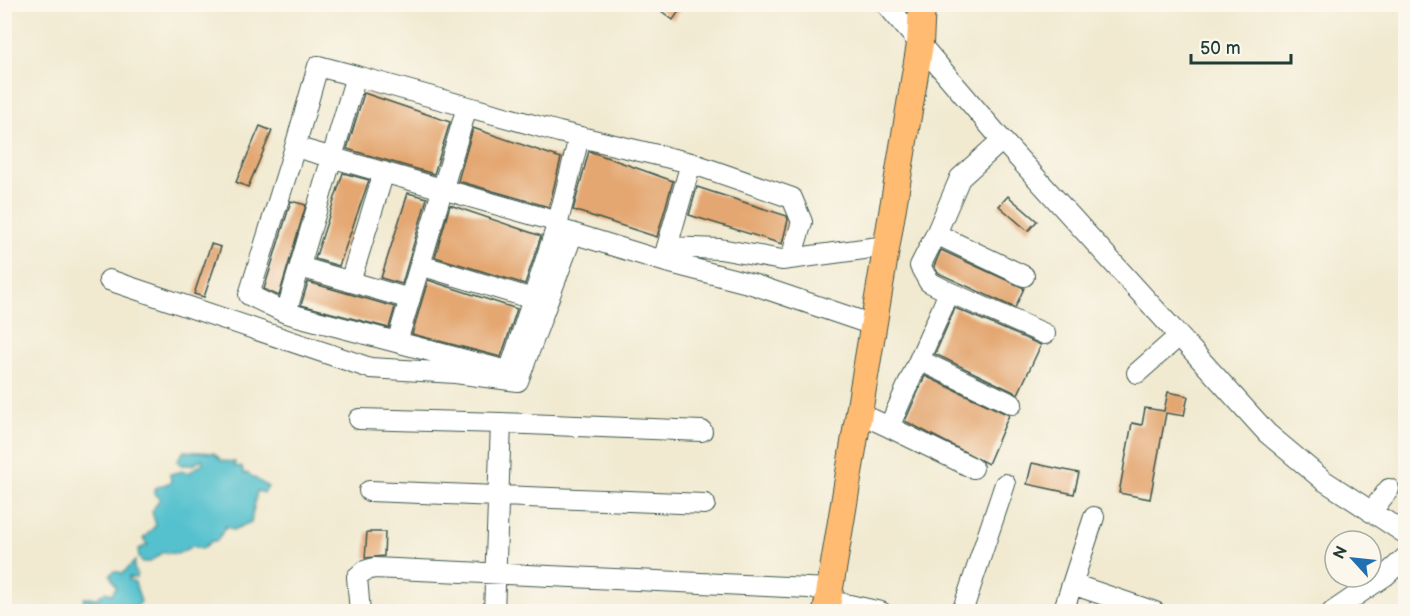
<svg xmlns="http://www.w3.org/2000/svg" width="1410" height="616" font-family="'Balsamiq Sans',sans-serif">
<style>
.water{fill:#54c1ce;stroke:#3a7f81;stroke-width:1.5}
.building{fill:#e4a772}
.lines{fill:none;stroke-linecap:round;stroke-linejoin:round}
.minor-casing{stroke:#3e574c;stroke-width:22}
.major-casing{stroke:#3e574c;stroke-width:28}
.minor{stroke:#fff;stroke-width:20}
.major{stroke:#febb71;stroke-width:26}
</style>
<rect width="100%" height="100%" fill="#fbf7ec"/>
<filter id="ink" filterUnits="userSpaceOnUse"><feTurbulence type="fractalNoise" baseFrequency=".0167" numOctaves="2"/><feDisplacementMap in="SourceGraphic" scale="12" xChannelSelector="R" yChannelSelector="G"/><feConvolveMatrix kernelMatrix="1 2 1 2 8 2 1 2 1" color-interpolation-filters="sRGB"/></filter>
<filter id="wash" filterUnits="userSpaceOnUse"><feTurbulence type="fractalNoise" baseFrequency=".008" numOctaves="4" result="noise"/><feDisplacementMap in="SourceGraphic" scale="24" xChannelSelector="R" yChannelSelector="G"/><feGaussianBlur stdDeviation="1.35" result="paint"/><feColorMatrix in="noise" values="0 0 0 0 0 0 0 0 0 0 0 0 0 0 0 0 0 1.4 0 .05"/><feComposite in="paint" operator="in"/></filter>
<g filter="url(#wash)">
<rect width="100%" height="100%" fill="#f1ead1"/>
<!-- water -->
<path class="water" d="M184,451L214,453L222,461L235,462L234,466L242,467L244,474L247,473L268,487L264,493L257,491L251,522L233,530L226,526L217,541H212L202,549L193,546L177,554L163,552L150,562H143L139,558L138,549L148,545L143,539L156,525L152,512L160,498L154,493L155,488L171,482L170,474L183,471L188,473L203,463L202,459L193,465H181L177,461Z
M135,561L134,568L137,575L136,578L129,577V580L135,582L141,602L132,611H96L94,604L88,607L83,604L84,598H97L105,592L112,594L116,587L110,575L114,571L123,573Z"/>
<g id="blocks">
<!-- building -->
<path class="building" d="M652,4H684L673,20Z
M364,93L450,122L434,174L347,149Z
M260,126L272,131L248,187L236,182Z
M473,128L561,158L549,207L458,181Z
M589,151L673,181L657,237L573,210Z
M343,173L369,180L339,266L315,259Z
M697,187L787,216L788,220L782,244L689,215Z
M408,193L427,198L402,284L381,278Z
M1008,196L1037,221L1028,231L999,206Z
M291,201L306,205L279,296L264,289Z
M450,205L541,236L525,284L435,257Z
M211,244L221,247L204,297L194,294Z
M941,250L1024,288L1015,308L938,273L934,266Z
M428,280L517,309L501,357L412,334Z
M308,282L395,307L389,328L301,305Z
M955,308L1041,345L1018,394L935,354Z
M925,376L1009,415L988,464L905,421Z
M1168,392L1188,396L1184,416L1166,413L1150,499L1119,493L1132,423L1142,425L1145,408L1164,411Z
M1032,463L1079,473L1074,494L1027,484Z
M367,532H385L384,556L365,558Z"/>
</g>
</g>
<g filter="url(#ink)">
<use href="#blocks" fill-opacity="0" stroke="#3e574c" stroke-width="1.5"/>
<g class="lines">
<!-- minor casing -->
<g class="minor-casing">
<path id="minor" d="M886,4L1002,140L1267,433L1323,480L1406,534
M356,76L318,66L295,147C383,172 471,197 558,222L511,366L503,370L286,313C310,234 333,155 356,76L559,132L691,163L792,198L802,222L791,258
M1002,140L960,178L936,234L1024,276
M691,163L663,261L752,284L873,325
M558,222L579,137
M562,230L663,261
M667,247L720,249L782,260L886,246
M420,265L533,299
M300,267L410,299
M109,280L370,368L455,373L518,381L573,233
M350,282L384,172
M949,292L1045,334
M286,313L249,295L295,147
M397,342L467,107
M919,360L1012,404
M1137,373L1179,336
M859,413L889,427L941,311L949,292L929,282L920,266L936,234
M359,419L501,423
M889,427L973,468
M369,491L705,504
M1371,512L1389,489
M1072,584L1155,612
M827,600L881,612
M360,612L357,577L364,571L374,568L829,589
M494,612L501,423L702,431
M962,612L1005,484
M1063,612L1094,517
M1332,612L1385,576L1406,557"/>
</g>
<!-- major casing -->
<g class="major-casing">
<path id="major" d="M826,612L920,44L922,4"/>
</g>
<!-- minor -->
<use href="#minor" class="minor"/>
<!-- major -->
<use href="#major" class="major"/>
</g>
</g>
<!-- margin -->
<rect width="1410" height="616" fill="none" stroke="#fbf7ec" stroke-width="24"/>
<!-- north arrow -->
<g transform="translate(1353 559) rotate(297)"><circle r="28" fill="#fbf7ec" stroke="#a3ada2" stroke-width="1.5"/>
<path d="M0-4.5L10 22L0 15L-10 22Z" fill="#1f6fb2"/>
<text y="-9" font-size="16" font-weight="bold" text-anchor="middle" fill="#1f3d34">N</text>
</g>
<!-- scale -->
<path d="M1191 54v9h100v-9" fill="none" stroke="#1f3d34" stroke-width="3"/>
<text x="1200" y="54" font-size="18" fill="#1f3d34" stroke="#fbf7ec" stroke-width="4.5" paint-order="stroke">50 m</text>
</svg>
